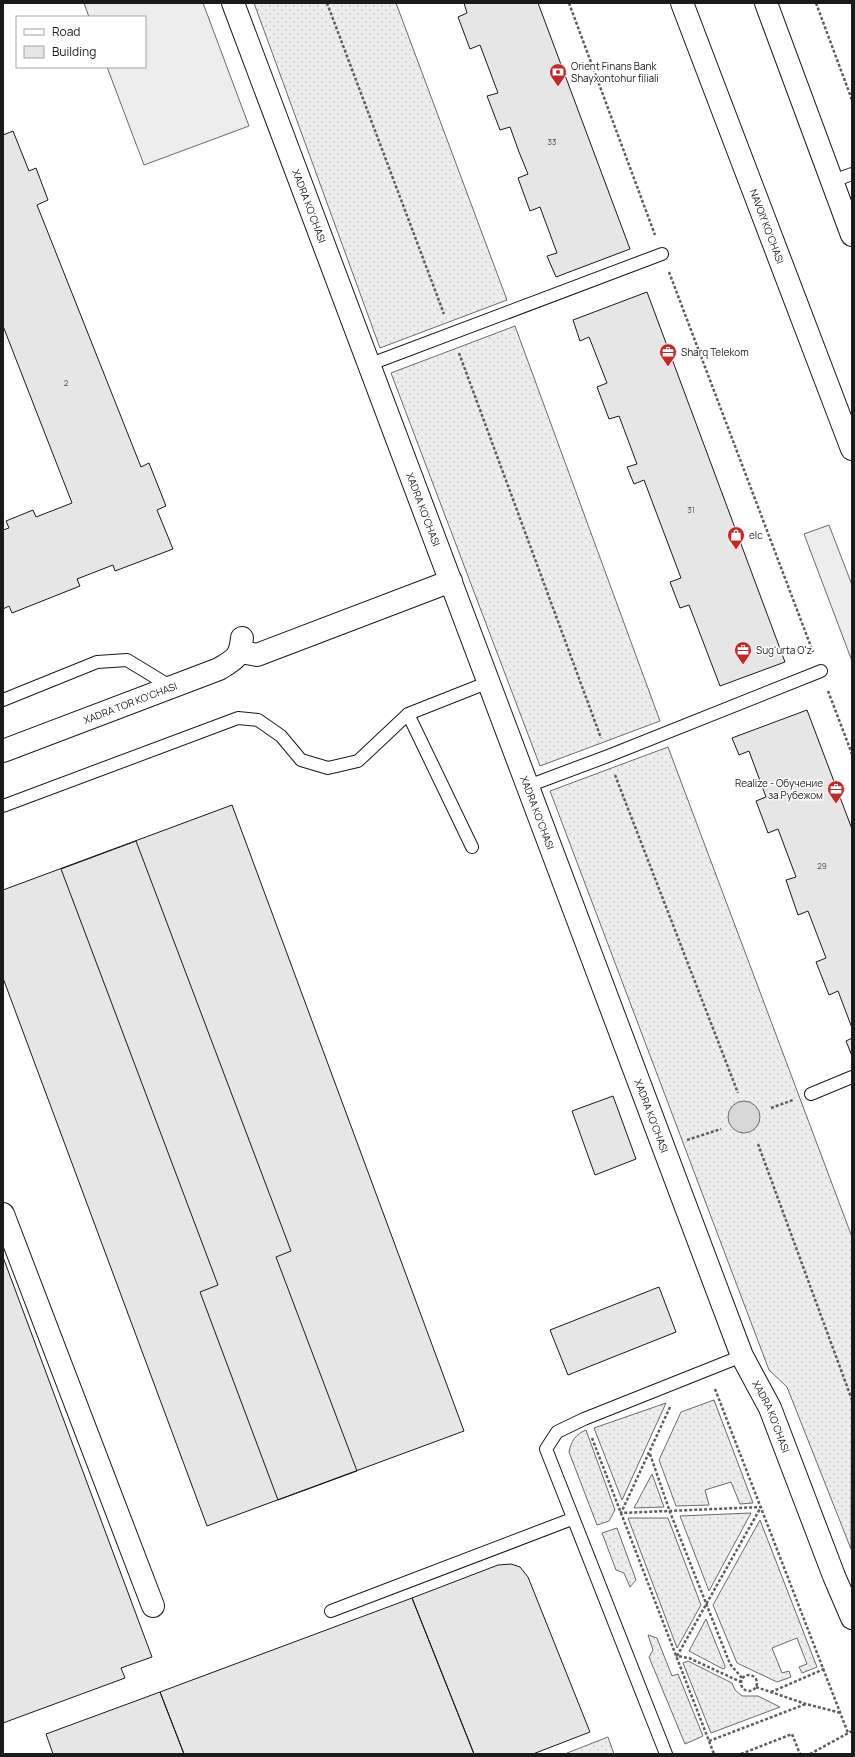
<svg xmlns="http://www.w3.org/2000/svg" width="855" height="1757" font-family="Manrope,sans-serif">
<style>
.grass{fill:url(#grass-dots);stroke:#6a6a6a}
.built{fill:#ededed;stroke:#6a6a6a}
.water{fill:#d7d7d7;stroke:#6a6a6a}
.building{fill:#e6e6e6;stroke:#1a1a1a}
.lines{fill:none;stroke-linecap:round;stroke-linejoin:round}
.service-casing{stroke:#1a1a1a;stroke-width:14}
.minor-casing{stroke:#1a1a1a;stroke-width:24}
.primary-casing{stroke:#1a1a1a;stroke-width:24}
.path{stroke:#5f5f5f;stroke-width:2.5;stroke-dasharray:3 2;stroke-linecap:butt}
.service{stroke:#fff;stroke-width:12}
.minor{stroke:#fff;stroke-width:22}
.primary{stroke:#fff;stroke-width:22}
.labels{text-anchor:middle;dominant-baseline:central;stroke-width:3;stroke-linejoin:round;paint-order:stroke}
.number-label{font-size:8px;fill:#4d4d4d}
.poi-label{font-size:10px;fill:#1a1a1a;stroke:#fff;text-anchor:start}
.street-label{font-size:10px;fill:#1a1a1a;stroke:#fff}
</style>
<defs>
<pattern id="grass-dots" width="8" height="8" patternUnits="userSpaceOnUse"><rect width="8" height="8" fill="#ededed"/><path d="M2 2h.1M6 6h.1" fill="none" stroke="#cbcbcb" stroke-width="1.8" stroke-linecap="round"/></pattern>
</defs>
<rect width="100%" height="100%" fill="#fff"/>
<!-- grass -->
<path class="grass" d="M254,3H396L507,300L380,348Z
M515,326L660,721L540,766L391,373Z
M668,747L852,1237L851,1549L787,1387L769,1370L550,791Z
M714,1400L753,1503L740,1504L731,1482L705,1490L709,1505L676,1506L659,1460L681,1412Z
M666,1403L622,1500L594,1428Z
M586,1430L615,1510L609,1521L597,1525L569,1452C571,1441 576,1434 586,1430Z
M652,1474L664,1507L634,1508Z
M751,1513L709,1591L680,1516Z
M628,1518H668L701,1605L677,1648Z
M760,1520L817,1667L802,1673L799,1667L807,1664L797,1638L772,1648L782,1673L789,1671L791,1677L777,1682L737,1663L713,1605Z
M617,1528L636,1580L630,1587L624,1573L616,1570L602,1533Z
M706,1619L725,1666V1668L723,1669L689,1651Z
M648,1635L657,1638L672,1676L678,1674L703,1736L685,1744L649,1657L653,1650Z
M688,1661L732,1683L735,1690L742,1696H758L780,1707L711,1733L683,1663Z
M608,1737L614,1754H567V1753Z"/>
<!-- built -->
<path class="built" d="M84,3H203L249,126L144,165L107,67H145V17H89Z
M829,525L852,585V661L804,534Z"/>
<!-- water -->
<path class="water" d="M728 1117a16 16 0 1 1 32 0a16 16 0 1 1-32 0Z"/>
<!-- building -->
<path class="building" d="M464,3H538L630,249L556,277L547,256L557,253L540,207L530,211L518,178L528,174L519,152L510,127L500,130L487,96L498,93L480,45L470,49L458,17L467,13Z
M13,131L29,171L36,168L48,200L37,205L141,467L149,463L166,506L157,510L173,549L115,571L113,565L77,579L80,586L12,613L9,606L3,609V530L9,528L6,521L33,510L36,517L72,503L3,326V135Z
M647,292L785,662L720,686L689,605L680,608L670,582L681,578L644,480L634,484L627,467L637,464L619,416L609,419L597,387L607,383L589,337L580,341L573,320Z
M807,710L852,829V1028L838,991L829,995L816,962L826,958L808,911L798,915L786,880L796,877L778,829L768,833L756,801L766,797L749,751L739,755L732,738Z
M232,805L464,1431L207,1526L3,978V890Z
M136,841L291,1251L276,1257L357,1471L278,1500L200,1292L218,1285L61,869Z
M852,1038V1056L846,1041Z
M613,1096L636,1159L595,1175L572,1111Z
M3,1257L152,1657L121,1668L125,1678L3,1723Z
M659,1287L676,1332L568,1375L550,1330Z
M511,1564L520,1567L528,1577L590,1732L533,1754H474L412,1598L498,1565Z
M412,1598L474,1754H184L160,1692Z
M160,1692L184,1754H53L46,1734Z"/>
<g class="lines">
<!-- service casing -->
<g class="service-casing">
<path id="service" d="M833,181L852,174
M368,365L662,254
M3,700L97,662L127,660L173,688
M528,786L608,756L821,671
M3,806L238,718L258,720L281,736L301,760L328,768L358,761L408,714
M472,847L408,714L489,682
M811,1094L852,1077
M331,1611L572,1519
M666,1754L546,1449L557,1432L584,1419L742,1356"/>
</g>
<!-- minor casing -->
<g class="minor-casing">
<g id="minor">
<path id="s1" d="M233,3L742,1356L770,1408L834,1576L852,1618"/>
<path d="M241,652L257,655L451,581"/>
<path id="s2" d="M3,751L219,669C235,659 240,658 242,638"/>
<path d="M3,1214L153,1606"/>
</g>
</g>
<!-- primary casing -->
<g class="primary-casing">
<g id="primary">
<path id="s3" d="M682,3L852,449"/>
<path d="M766,3L852,235"/>
</g>
</g>
<!-- path -->
<path class="path" d="M327,3L444,314
M569,3L655,235
M816,3L852,100
M669,272L813,652
M459,353L601,738
M828,691L852,754
M615,775L738,1093
M771,1108L793,1100
M687,1140L721,1129
M758,1144L852,1400
M715,1389L848,1733
M670,1407L621,1513L761,1507L677,1656L689,1658L741,1682
M592,1438L714,1754
M650,1454L670,1512L730,1664L742,1678
M741 1683a8 8 0 1 1 16 0a8 8 0 1 1-16 0Z
M756,1687L806,1704L841,1713
M771,1692L824,1669
M709,1741L806,1704
M741,1754L792,1734L800,1754
M810,1754L852,1731"/>
<!-- service -->
<use href="#service" class="service"/>
<!-- minor -->
<use href="#minor" class="minor"/>
<!-- primary -->
<use href="#primary" class="primary"/>
</g>
<!-- icons -->
<defs>
<g id="bank-pin" transform="scale(0.9)"><path d="M0 17L-7.5 6A9.5 9.5 0 1 1 7.5 6Z" fill="#c62828" stroke="#fff"/><path d="M-6-4H6V4H-6ZM0-2.3a2.3 2.3 0 1 0 0 4.6a2.3 2.3 0 1 0 0-4.6Z" fill="#fff"/></g>
<g id="office-pin" transform="scale(0.9)"><path d="M0 17L-7.5 6A9.5 9.5 0 1 1 7.5 6Z" fill="#c62828" stroke="#fff"/><path d="M-6-3h4V-5.5h4V-3h4V5H-6ZM-1-4.5V-3h2v-1.5ZM-6 0V1H6V0Z" fill="#fff"/></g>
<g id="shop-pin" transform="scale(0.9)"><path d="M0 17L-7.5 6A9.5 9.5 0 1 1 7.5 6Z" fill="#c62828" stroke="#fff"/><path d="M-5-2.5h2.3a2.7 3.5 0 0 1 5.4 0H5L5.5 6h-11ZM-1.5-2.5h3a1.5 2.3 0 0 0-3 0Z" fill="#fff"/></g>
</defs>
<g fill-rule="evenodd">
<use href="#bank-pin" x="558" y="72"/>
<use href="#office-pin" x="668" y="352"/>
<use href="#shop-pin" x="736" y="535"/>
<use href="#office-pin" x="743" y="650"/>
<use href="#office-pin" x="836" y="789"/>
</g>
<g class="labels">
<!-- number labels -->
<g class="number-label">
<text x="552" y="141">33</text>
<text x="66" y="382">2</text>
<text x="691" y="509">31</text>
<text x="822" y="865">29</text>
</g>
<!-- poi labels -->
<g class="poi-label">
<text x="571" y="66">Orient Finans Bank<tspan x="571" dy="12">Shayxontohur filiali</tspan></text>
<text x="681" y="352">Sharq Telekom</text>
<text x="749" y="535">elc</text>
<text x="756" y="650">Sug'urta O'z</text>
<text x="823" y="783" text-anchor="end">Realize - Обучение<tspan x="823" dy="12">за Рубежом</tspan></text>
</g>
<!-- street labels -->
<g class="street-label">
<text stroke="none"><textPath href="#s1" startOffset="217">XADRA KO'CHASI</textPath></text>
<text stroke="none"><textPath href="#s3" startOffset="239">NAVOIY KO'CHASI</textPath></text>
<text stroke="none"><textPath href="#s1" startOffset="541">XADRA KO'CHASI</textPath></text>
<text stroke="none"><textPath href="#s2" startOffset="136">XADRA TOR KO'CHASI</textPath></text>
<text stroke="none"><textPath href="#s1" startOffset="865">XADRA KO'CHASI</textPath></text>
<text stroke="none"><textPath href="#s1" startOffset="1189">XADRA KO'CHASI</textPath></text>
<text stroke="none"><textPath href="#s1" startOffset="1513">XADRA KO'CHASI</textPath></text>
</g>
</g>
<!-- border -->
<rect width="855" height="1757" fill="none" stroke="#1a1a1a" stroke-width="8"/>
<!-- legend -->
<rect x="16" y="16" width="130" height="52" fill="#ffffff" stroke="#a3a3a3"/>
<rect x="24" y="29" width="20" height="6" fill="#ffffff" stroke="#a3a3a3"/>
<text x="52" y="36" font-size="12" fill="#1a1a1a">Road</text>
<rect x="24" y="46" width="20" height="12" fill="#e6e6e6" stroke="#a3a3a3"/>
<text x="52" y="56" font-size="12" fill="#1a1a1a">Building</text>
</svg>
